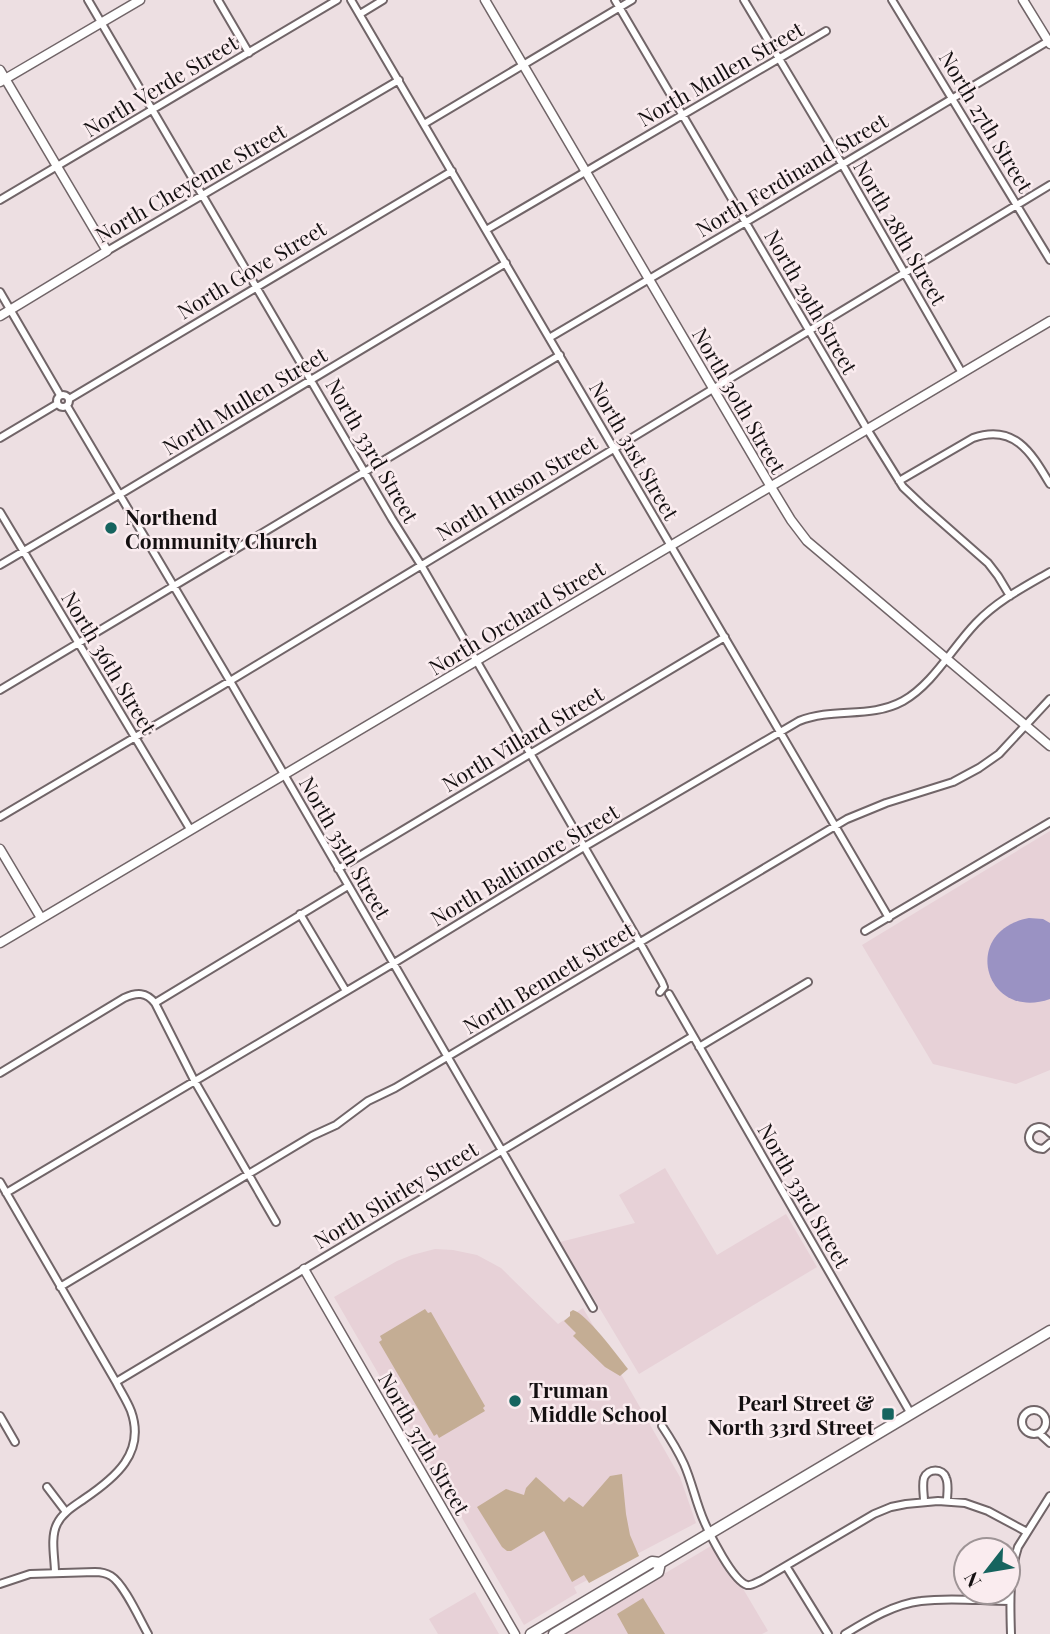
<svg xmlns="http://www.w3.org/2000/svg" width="1050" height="1634" font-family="'Playfair Display',serif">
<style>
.built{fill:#e7d1d7}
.green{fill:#c4ad94}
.water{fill:#9a92c3}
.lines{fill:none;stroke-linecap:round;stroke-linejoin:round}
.street-casing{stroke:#716568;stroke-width:10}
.secondary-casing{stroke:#716568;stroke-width:11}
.primary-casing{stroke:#716568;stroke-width:13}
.street{stroke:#fff;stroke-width:6}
.secondary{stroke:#fff;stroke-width:8}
.primary{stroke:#fff;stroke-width:10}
.poi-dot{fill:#16645f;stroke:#faecef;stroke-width:2.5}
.labels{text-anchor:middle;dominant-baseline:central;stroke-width:5;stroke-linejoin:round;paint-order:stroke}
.street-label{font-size:21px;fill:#141011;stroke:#faecef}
.poi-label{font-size:21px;font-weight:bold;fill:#141011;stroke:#faecef;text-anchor:start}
</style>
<rect width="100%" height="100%" fill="#eddfe2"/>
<!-- built -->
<path class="built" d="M1050,831V1070L1016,1084L933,1064L862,945Z
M665,1168L717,1255L786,1214L817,1267L639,1374L560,1242L635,1223L619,1195Z
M435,1249L453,1250L477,1255L501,1268L558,1324L583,1308L680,1477L696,1523L574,1587L577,1593L524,1625L334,1297L397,1261L412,1255Z
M716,1543L768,1631L762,1634H563Z
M475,1592L499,1634H438L429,1619Z"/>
<!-- green -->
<path class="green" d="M425,1309L428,1313L431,1312L485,1406L483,1408L485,1411L439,1438L437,1434L434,1436L379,1342L382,1340L380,1336Z
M573,1310C587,1314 617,1355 628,1369L620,1376L605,1367L573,1336L576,1333L564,1321L570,1316V1312Z
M622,1474L626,1514L630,1535L639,1556L589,1583L584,1575L572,1582L544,1531L511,1551H507L502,1547L477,1507L506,1489L524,1495L526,1488L536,1477L564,1502L569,1497L583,1507L610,1476Z
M643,1598L665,1634H628L617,1614Z"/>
<!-- water -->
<path class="water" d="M1029,918L1043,919L1050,923V999C985,1022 959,931 1029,918Z"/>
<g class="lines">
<!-- street casing -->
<g class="street-casing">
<path id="street" d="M88,0L392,519L421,565L640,943L662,982L664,987L660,992
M218,0L249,53
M351,0L889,918
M615,0L867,429L903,487L922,505L988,563L998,576L1010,596
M744,0L842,164L962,373
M892,0L1050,260
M360,14L383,0
M424,124L632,0
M0,200L337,0
M486,230L826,31
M107,251L399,80
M0,292L60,395
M549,338L746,222L1050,40
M57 401a6 6 0 1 1 12 0a6 6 0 1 1-12 0Z
M69,399L452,171
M67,406L230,681L593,1308
M0,438L57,404
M899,481L973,438C1015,423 1032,454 1050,484
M0,512L190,829
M0,565L119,495L506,263
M0,690L560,355
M0,817L230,681L1050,185
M338,869L725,637
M300,914L346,991
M865,931L1050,822
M669,994L911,1414
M155,1003L348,886
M699,1047L808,982
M0,1073L124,998C137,992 146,992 155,1003L194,1080L276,1222
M1050,1133C1032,1114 1017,1147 1043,1149L1050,1143
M0,1182L116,1382C121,1392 127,1401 131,1411C146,1453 115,1478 84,1499C74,1506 62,1513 57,1524C50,1538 55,1558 55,1573
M6,1193L394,963L584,847L799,721C834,707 870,719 903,701C933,684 952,648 976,623C997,601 1024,587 1050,572
M60,1287L312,1136L336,1125L368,1101L395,1088L847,819L886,803L953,782L979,768L999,754L1050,699
M116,1382L693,1036
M1022 1422a12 12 0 1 1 24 0a12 12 0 1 1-24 0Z
M0,1416L15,1442
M662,1426C670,1438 678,1451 684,1464C692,1482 696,1503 704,1521C710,1535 733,1581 747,1585C752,1586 757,1582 762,1580L874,1514L891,1507L906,1504L938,1501L965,1503L988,1511L1027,1532
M1039,1433L1050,1443
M47,1487L66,1512
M924,1501C924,1495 922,1485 924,1478C928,1468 943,1468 946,1478C949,1484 947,1494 947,1501
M786,1566L828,1634
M0,1584L30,1574L95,1572C100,1572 106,1573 111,1576C124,1584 140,1620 148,1634
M845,1634C868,1620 894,1604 921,1601C950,1597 981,1601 1010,1601
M1011,1634C1010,1604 1009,1575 1018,1547L1050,1496"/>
</g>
<!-- secondary casing -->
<g class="secondary-casing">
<path id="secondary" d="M485,0L771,487L791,520L807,541L1050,746
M1023,0L1050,44
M0,70L107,251L0,316
M0,82L140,0
M0,849L41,918
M0,943L1050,321
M304,1269L515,1634"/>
</g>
<!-- primary casing -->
<g class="primary-casing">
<path id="primary" d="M531,1634L652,1562L660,1563L1050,1331
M554,1634L658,1572L660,1563"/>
</g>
<!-- street -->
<use href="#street" class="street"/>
<!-- secondary -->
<use href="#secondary" class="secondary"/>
<!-- primary -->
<use href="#primary" class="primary"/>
</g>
<!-- markers -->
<g class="poi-dot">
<circle cx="111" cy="528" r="7"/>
<circle cx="515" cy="1401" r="7"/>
<rect x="881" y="1407" width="14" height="14" rx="3.5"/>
</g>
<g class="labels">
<!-- street labels -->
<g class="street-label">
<text transform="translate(720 73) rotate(-30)">North Mullen Street</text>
<text transform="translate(160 85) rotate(-31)">North Verde Street</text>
<text transform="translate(987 121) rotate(59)">North 27th Street</text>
<text transform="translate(791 174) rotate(-31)">North Ferdinand Street</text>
<text transform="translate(190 182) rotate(-30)">North Cheyenne Street</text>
<text transform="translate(901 232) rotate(60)">North 28th Street</text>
<text transform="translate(251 269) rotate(-31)">North Gove Street</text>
<text transform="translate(812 301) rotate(60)">North 29th Street</text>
<text transform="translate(244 400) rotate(-31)">North Mullen Street</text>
<text transform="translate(740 400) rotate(60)">North 30th Street</text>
<text transform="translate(373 450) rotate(60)">North 33rd Street</text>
<text transform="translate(635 450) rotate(60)">North 31st Street</text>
<text transform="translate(516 487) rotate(-31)">North Huson Street</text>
<text transform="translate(516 617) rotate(-31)">North Orchard Street</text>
<text transform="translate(110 662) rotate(59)">North 36th Street</text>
<text transform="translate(522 738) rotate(-31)">North Villard Street</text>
<text transform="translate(346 847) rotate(60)">North 35th Street</text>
<text transform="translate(524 864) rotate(-31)">North Baltimore Street</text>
<text transform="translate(548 977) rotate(-31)">North Bennett Street</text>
<text transform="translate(395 1194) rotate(-31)">North Shirley Street</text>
<text transform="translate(805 1195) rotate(60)">North 33rd Street</text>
<text transform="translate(425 1443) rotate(60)">North 37th Street</text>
</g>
<!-- poi labels -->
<g class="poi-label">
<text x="125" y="516">Northend<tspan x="125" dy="24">Community Church</tspan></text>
<text x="529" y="1389">Truman<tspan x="529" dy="24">Middle School</tspan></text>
<text x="874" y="1402" text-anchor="end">Pearl Street &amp;<tspan x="874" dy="24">North 33rd Street</tspan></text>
</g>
</g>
<!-- north arrow -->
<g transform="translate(987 1571) rotate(239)"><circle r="33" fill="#faecef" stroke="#9e9496" stroke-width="2"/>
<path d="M0-5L12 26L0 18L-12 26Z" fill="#16645f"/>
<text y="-10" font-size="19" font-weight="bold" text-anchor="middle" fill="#141011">N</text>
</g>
</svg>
